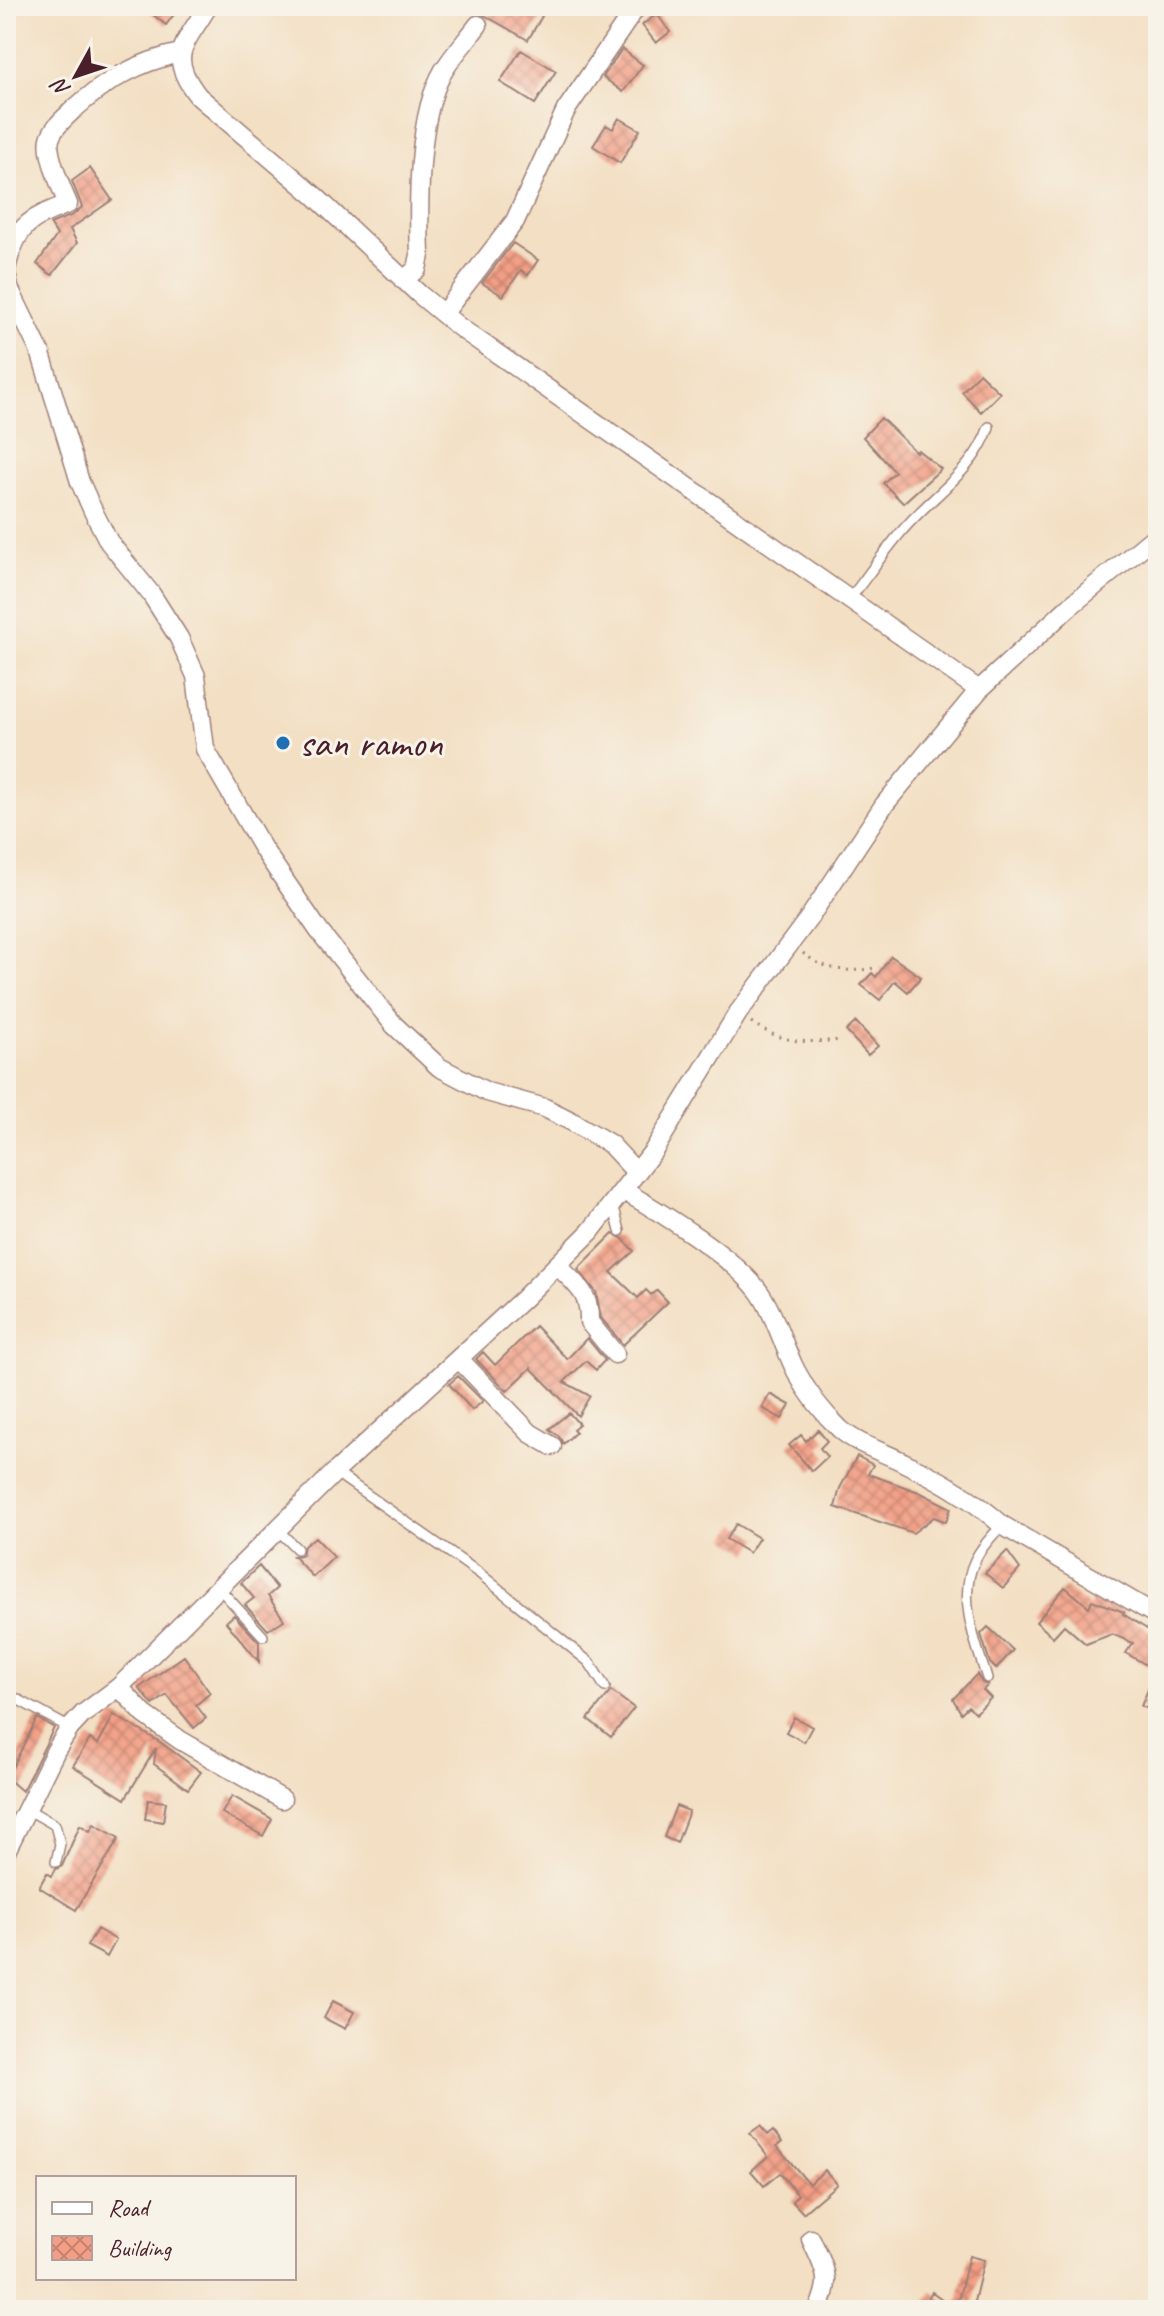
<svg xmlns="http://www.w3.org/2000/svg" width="1164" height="2316" font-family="Caveat,sans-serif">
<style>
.building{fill:url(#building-cross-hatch)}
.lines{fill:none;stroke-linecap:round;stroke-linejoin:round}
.service-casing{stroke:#9e7f77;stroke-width:12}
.minor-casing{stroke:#9e7f77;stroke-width:21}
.path{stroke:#9e7f77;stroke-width:3;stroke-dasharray:2 6;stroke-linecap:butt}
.service{stroke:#fff;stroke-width:9}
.minor{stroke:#fff;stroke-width:18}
.poi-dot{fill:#1f6fb2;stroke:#f7f3e8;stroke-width:3}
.labels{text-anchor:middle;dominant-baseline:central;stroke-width:6;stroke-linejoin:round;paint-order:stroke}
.poi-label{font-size:40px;fill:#4a1f2b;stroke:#f7f3e8;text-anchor:start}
</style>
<defs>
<pattern id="building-cross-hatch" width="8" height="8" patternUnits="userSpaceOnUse" patternTransform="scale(2)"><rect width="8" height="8" fill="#f39f85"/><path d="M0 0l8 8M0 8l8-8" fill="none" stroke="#c7816d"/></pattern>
</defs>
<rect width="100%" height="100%" fill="#f7f3e8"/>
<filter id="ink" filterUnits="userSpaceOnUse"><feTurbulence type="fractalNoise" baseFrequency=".0125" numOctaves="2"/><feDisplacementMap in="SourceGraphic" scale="16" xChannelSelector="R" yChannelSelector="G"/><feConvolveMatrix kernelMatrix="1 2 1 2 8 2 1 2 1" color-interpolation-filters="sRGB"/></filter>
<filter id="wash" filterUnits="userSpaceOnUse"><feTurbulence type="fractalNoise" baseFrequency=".006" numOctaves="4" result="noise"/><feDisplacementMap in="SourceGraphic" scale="32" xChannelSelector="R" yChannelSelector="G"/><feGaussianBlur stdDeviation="1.8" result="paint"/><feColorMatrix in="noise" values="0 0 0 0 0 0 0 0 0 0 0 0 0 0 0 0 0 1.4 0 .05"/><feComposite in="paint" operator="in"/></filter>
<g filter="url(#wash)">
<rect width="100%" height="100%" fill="#f3dfc3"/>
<g id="blocks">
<!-- building -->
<path class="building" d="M142,6H180L166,25Z
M468,6H525L542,16L528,40Z
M657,14L670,32L656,43L642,25Z
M622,49L643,65L623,92L603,77Z
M521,50L556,71L535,104L500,82Z
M619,118L640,130L620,163L593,146L606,125L613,129Z
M90,168L112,200L70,229L77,243L52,275L37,264L57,235L50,224L73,215L82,207L72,181Z
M513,243L538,260L528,275L521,270L503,296L482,283Z
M979,373L1000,393L981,412L962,392Z
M881,418L916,452L918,450L941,469L903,503L883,483L895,472L863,437Z
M891,956L921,977L908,992L895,981L880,1000L861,985L872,973L876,977Z
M856,1022L878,1046L868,1055L846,1031Z
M613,1234L622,1238L634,1251L611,1272L638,1298L646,1290L651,1295L657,1290L668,1302L623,1345L601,1318L596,1292L578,1269Z
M535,1326L567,1359L587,1338L605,1360L596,1370L586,1361L564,1382L590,1396L578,1416L531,1368L507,1391L476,1359L483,1352L495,1365Z
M458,1376L483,1401L472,1410L449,1384Z
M770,1394L790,1405L782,1419L762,1408Z
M569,1413L579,1424L573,1429L576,1432L563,1444L559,1436L549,1429Z
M818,1430L827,1441L820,1448L827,1457L812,1471L789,1445L801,1435L806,1441Z
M857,1456L873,1465L868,1474L919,1492L951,1508L946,1522L934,1517L913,1533L835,1507L840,1488Z
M736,1524L759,1538L749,1553L726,1539Z
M315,1537L334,1557L313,1577L293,1556L302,1555L304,1546Z
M1007,1551L1020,1569L1003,1588L985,1573Z
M259,1566L277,1588L268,1596L284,1620L268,1630L245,1605L254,1598L241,1583Z
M1065,1587L1089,1607L1092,1600L1124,1612L1123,1614L1158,1636V1713L1141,1706L1156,1671L1126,1653L1133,1643L1112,1634L1086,1644L1064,1625L1053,1637L1036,1622Z
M234,1615L259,1642V1662L226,1622Z
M988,1627L1013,1650L996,1669L990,1663L981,1634Z
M184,1656L210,1693L196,1705L206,1718L194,1728L167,1695L153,1705L139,1688Z
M977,1674L982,1683L988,1685L983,1690L991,1698L976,1713L968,1706L961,1713L953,1699Z
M611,1691L634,1708L611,1737L588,1719Z
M114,1715L160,1742L201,1772L188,1789L154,1764L156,1748L125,1799L73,1766L90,1739L98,1744Z
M794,1717L812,1727L804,1742L786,1732Z
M37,1718L54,1728L22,1791L7,1778Z
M232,1796L272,1819L263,1836L222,1813Z
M148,1800L166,1802L163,1822L145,1819Z
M676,1806L689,1811L677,1843L664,1837Z
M94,1824L119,1838L76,1910L39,1887L47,1873L52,1876L56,1869L62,1866L80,1825L90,1831Z
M97,1929L116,1940L107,1957L87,1946Z
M333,2001L354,2012L345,2029L324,2018Z
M760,2126L768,2135L773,2131L782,2142L777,2146L809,2184L825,2170L837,2184L803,2213L792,2201L798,2195L780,2173L764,2186L751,2171L768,2156L750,2133Z
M969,2256L984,2260L972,2310H920L932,2292L956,2309Z"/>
</g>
</g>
<g filter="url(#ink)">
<use href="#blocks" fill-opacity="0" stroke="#9e7f77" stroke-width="2"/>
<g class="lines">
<!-- service casing -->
<g class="service-casing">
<path id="service" d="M245,6L246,7
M849,600C867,577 883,553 902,531C932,495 974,472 989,427
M613,1204L620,1231
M335,1472L479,1573L589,1662L605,1687
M278,1530L297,1549
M218,1587L263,1636
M987,1678C975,1642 957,1597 975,1560C981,1547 992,1536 1002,1525
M6,1693L70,1728
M27,1809L55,1825L60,1844L56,1862"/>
</g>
<!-- minor casing -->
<g class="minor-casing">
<path id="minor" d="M6,269C16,226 28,219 68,204C62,190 46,153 50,139C53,127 65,118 73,110C105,81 138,62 180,53
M6,273L9,288L41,354L80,482L94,513L109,542L151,594L179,638L196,676L205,749L263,849L319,931L394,1025L439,1067L487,1092L545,1108L571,1121L610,1144L637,1173
M403,280L417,269L420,255C418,203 417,115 444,70C454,54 467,40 478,25
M443,314L515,221L566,110L637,6
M979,690L1069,607L1158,534
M624,1191C662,1213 735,1258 760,1293C776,1316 783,1346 796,1371C807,1392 823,1413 840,1429C858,1445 884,1452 905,1463C941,1480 973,1499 1002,1525L1158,1616
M557,1265C577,1286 590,1292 589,1322L615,1354
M459,1359L530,1433L552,1446
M119,1687L144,1714L180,1740L282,1799
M6,1851L56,1750L70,1728L83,1714L119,1687L335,1472L523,1299L590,1232L654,1150L738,1013L809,918L884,805L979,690L459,327L419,294L315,196L198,96C166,55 185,45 208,6
M811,2239C825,2271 833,2277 818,2310"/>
</g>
<!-- path -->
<path class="path" d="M803,953C826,972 852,973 879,967
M751,1022C783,1044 805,1043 842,1040"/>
<!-- service -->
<use href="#service" class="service"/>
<!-- minor -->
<use href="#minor" class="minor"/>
</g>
</g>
<!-- markers -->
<circle class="poi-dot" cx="283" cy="743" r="8"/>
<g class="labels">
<!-- poi labels -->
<g class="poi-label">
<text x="299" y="743">san ramon</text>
</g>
</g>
<!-- margin -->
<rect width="1164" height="2316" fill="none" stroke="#f7f3e8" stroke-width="32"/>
<!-- legend -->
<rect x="36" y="2176" width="260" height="104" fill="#f7f3e8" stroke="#b29e9c" stroke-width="2"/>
<rect x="52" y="2202" width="40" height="12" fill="#ffffff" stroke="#b29e9c" stroke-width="2"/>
<text x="108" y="2216" font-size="24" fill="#4a1f2b">Road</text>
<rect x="52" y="2236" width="40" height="24" fill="url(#building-cross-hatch)" stroke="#b29e9c" stroke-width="2"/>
<text x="108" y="2256" font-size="24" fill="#4a1f2b">Building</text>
<!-- north arrow -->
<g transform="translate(76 76) rotate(230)" stroke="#f7f3e8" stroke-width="6" paint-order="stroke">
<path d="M0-6L14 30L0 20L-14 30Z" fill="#4a1f2b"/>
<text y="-12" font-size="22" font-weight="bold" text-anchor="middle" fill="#4a1f2b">N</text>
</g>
</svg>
